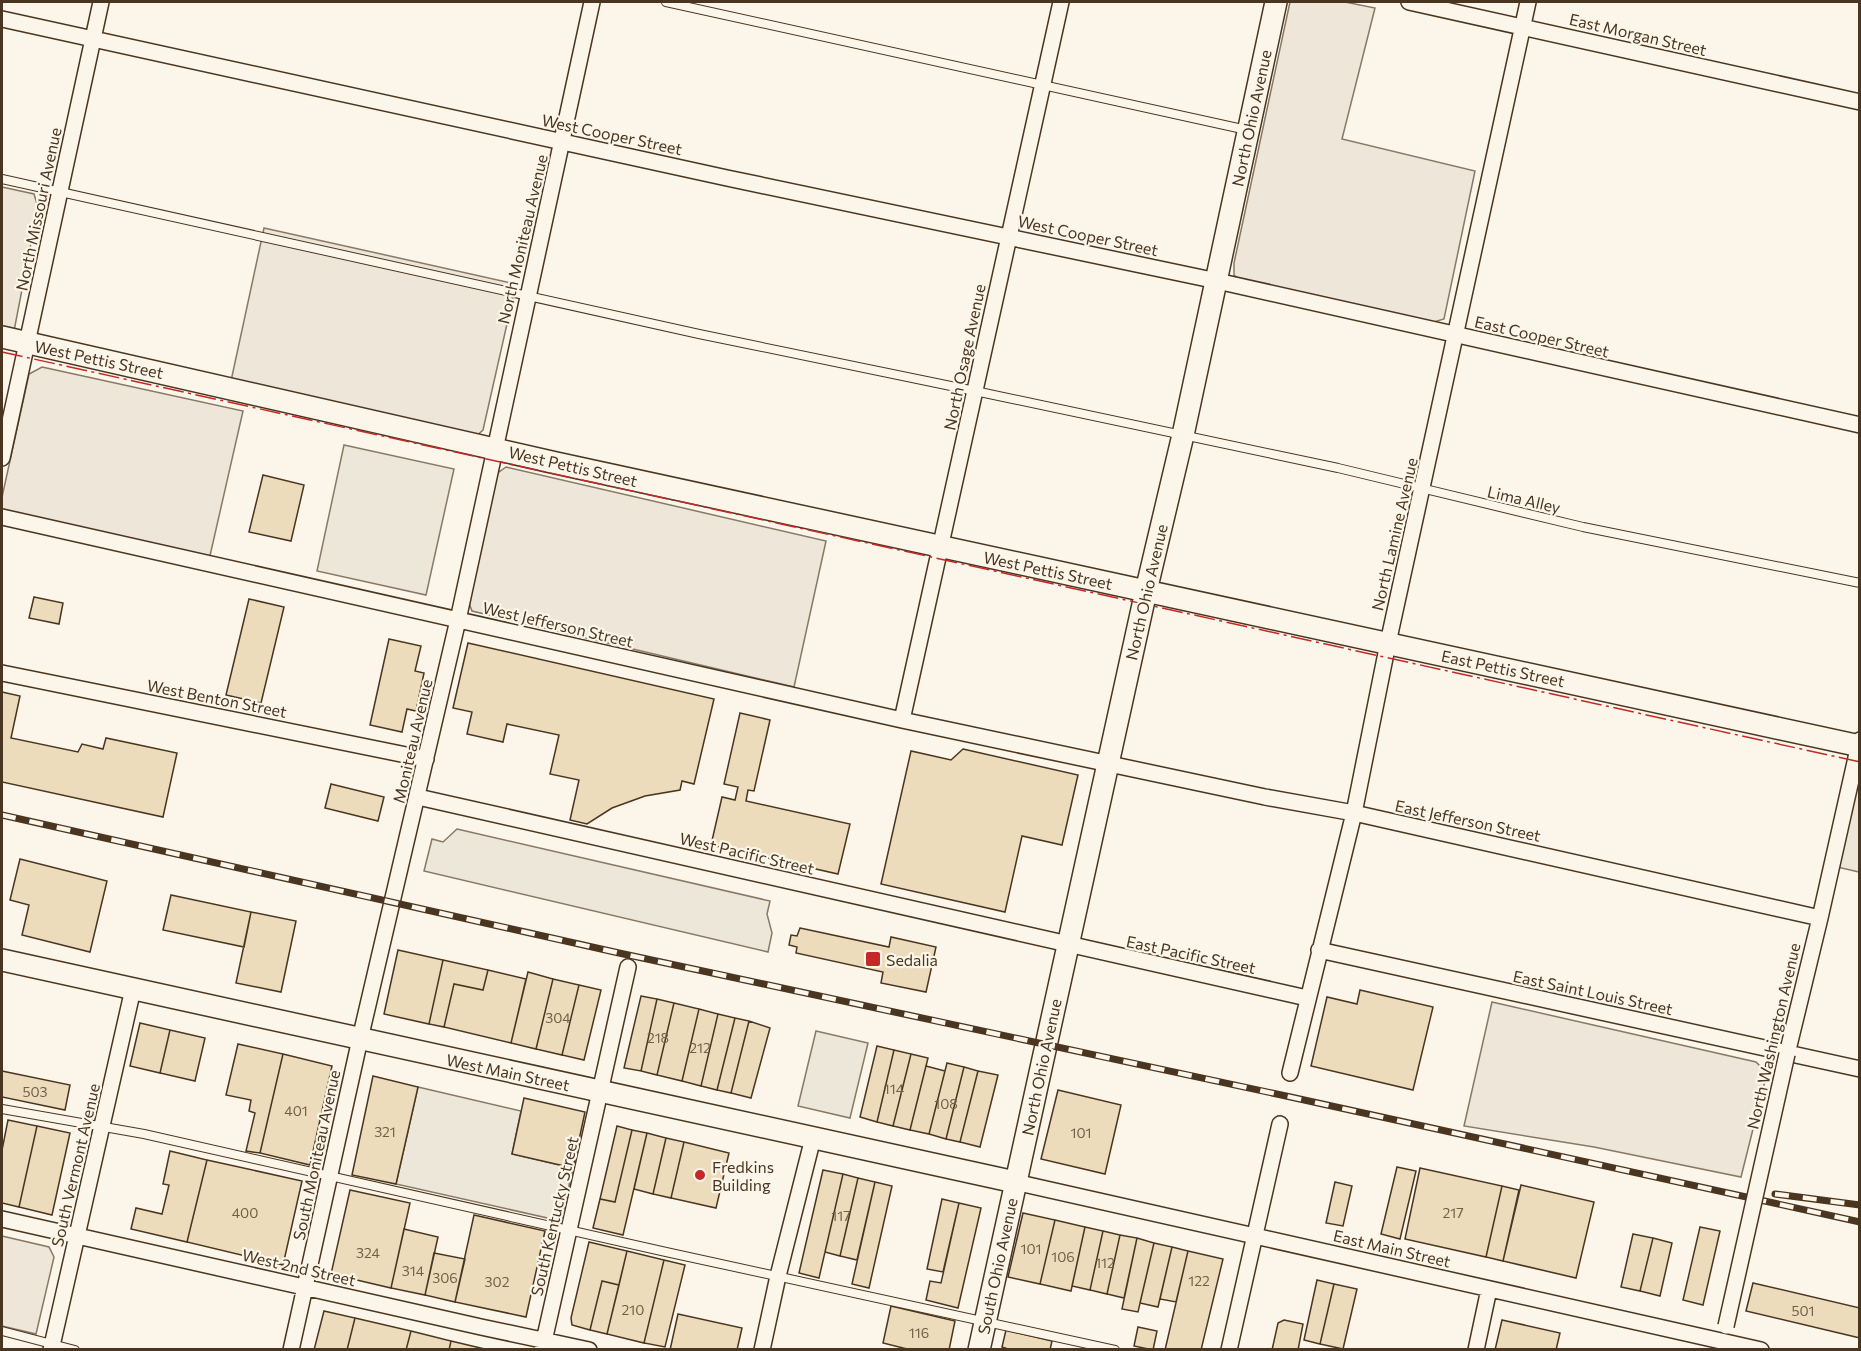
<svg xmlns="http://www.w3.org/2000/svg" width="1861" height="1351" font-family="Commissioner,sans-serif">
<style>
.green{fill:#ede6d9;stroke:#887966;stroke-width:1.5}
.parking{fill:#ede7d9;stroke:#887966;stroke-width:1.5}
.building{fill:#ecdcbc;stroke:#4a3520;stroke-width:1.5}
.lines{fill:none;stroke-linecap:round;stroke-linejoin:round}
.lane-casing{stroke:#4a3520;stroke-width:10}
.street-casing{stroke:#4a3520;stroke-width:18}
.secondary-casing{stroke:#4a3520;stroke-width:24}
.lane{stroke:#fbf6e9;stroke-width:8}
.street{stroke:#fbf6e9;stroke-width:15}
.secondary{stroke:#fbf6e9;stroke-width:21}
.rail-casing{stroke:#4a3520;stroke-width:7}
.rail{stroke:#fbf6e9;stroke-width:4.5;stroke-dasharray:14;stroke-linecap:butt}
.street-bridge-casing{stroke:#4a3520;stroke-width:18;stroke-linecap:butt}
.street-bridge{stroke:#fbf6e9;stroke-width:15}
.power{stroke:#c62828;stroke-width:1.5;stroke-dasharray:21 4.5 3 4.5;stroke-linecap:butt}
.poi-dot{fill:#c62828;stroke:#fbf6e9;stroke-width:2}
.labels{text-anchor:middle;dominant-baseline:central;stroke-width:4.5;stroke-linejoin:round;paint-order:stroke}
.number-label{font-size:14px;fill:#725f47}
.street-label{font-size:16px;fill:#4a3520;stroke:#fbf6e9}
.poi-label{font-size:16px;fill:#4a3520;stroke:#fbf6e9;text-anchor:start}
</style>
<rect width="100%" height="100%" fill="#fbf6e9"/>
<!-- green -->
<path class="green" d="M1290,2H1345L1375,8L1342,139L1475,171L1444,319L1434,322L1240,280L1234,275V263Z
M2,187L34,194L38,207L14,331L2,333Z
M264,228L516,284L483,430L474,438L231,381Z
M42,367L243,411L209,560L2,513V497L29,374Z
M506,467L826,541L794,687L472,611L466,595L495,475Z
M1859,770V872L1837,867Z
M1492,1002L1756,1062L1767,1073L1741,1177L1594,1147L1464,1126Z
M2,1236L49,1247L54,1257L36,1334L2,1326Z"/>
<!-- parking -->
<path class="parking" d="M344,445L454,469L426,595L317,571Z
M457,829L770,901L767,914L772,933L768,952L424,871L432,839L443,842Z
M816,1031L868,1043L850,1118L798,1106Z
M418,1087L521,1111L512,1154L573,1168L561,1221L396,1184Z"/>
<!-- building -->
<path class="building" d="M263,475L304,485L291,541L249,532Z
M34,597L63,603L59,624L29,618Z
M249,599L284,607L261,703L226,695Z
M389,639L421,646L415,671L424,673L416,711L407,709L402,732L370,725Z
M468,643L714,699L694,784L682,781L680,790L645,796L612,808L587,824L570,820L579,780L550,774L559,735L507,724L503,742L467,734L472,712L453,708Z
M2,692L20,696L11,738L78,752L82,744L103,749L106,738L177,753L163,817L2,782Z
M740,713L770,720L754,791L748,790L746,801L850,824L838,874L711,845L722,797L735,800L738,787L724,784Z
M963,749L1078,775L1062,845L1022,836L1005,912L881,884L911,751L951,760Z
M331,784L384,797L378,821L325,808Z
M20,859L107,881L90,952L22,935L29,905L10,900Z
M171,895L251,912L244,947L163,930Z
M251,912L296,921L281,992L236,983Z
M800,928L889,947L891,937L936,947L926,992L881,983L883,972L796,953L797,947L789,945L791,935L797,936Z
M398,950L443,960L429,1024L384,1014Z
M443,960L488,970L483,990L454,984L444,1027L429,1024Z
M488,970L526,979L511,1043L444,1027L454,984L483,990Z
M528,972L553,979L536,1049L511,1043Z
M553,979L579,985L562,1055L536,1049Z
M579,985L601,990L584,1060L562,1055Z
M1360,990L1433,1007L1413,1090L1311,1066L1327,997L1357,1004Z
M641,996L657,999L641,1071L624,1068Z
M657,999L674,1003L657,1075L641,1071Z
M674,1003L699,1009L682,1081L657,1075Z
M699,1009L718,1014L701,1086L682,1081Z
M718,1014L735,1018L717,1090L701,1086Z
M735,1018L749,1021L731,1093L717,1090Z
M749,1021L770,1028L751,1098L731,1093Z
M140,1023L170,1030L160,1073L130,1066Z
M170,1030L205,1038L195,1081L160,1073Z
M238,1044L283,1054L260,1153L246,1151L255,1113L249,1111L251,1100L226,1095Z
M877,1046L894,1050L877,1122L860,1117Z
M894,1050L911,1054L893,1126L877,1122Z
M283,1054L332,1066L310,1165L260,1153Z
M911,1054L928,1058L910,1130L893,1126Z
M947,1063L964,1067L946,1139L929,1134Z
M926,1066L945,1071L929,1134L910,1130Z
M964,1067L978,1071L960,1142L946,1139Z
M2,1071L70,1085L65,1110L2,1097Z
M978,1071L998,1075L980,1147L960,1142Z
M373,1076L418,1087L396,1184L352,1175Z
M1058,1090L1121,1105L1105,1174L1041,1159Z
M524,1098L585,1112L573,1168L512,1154Z
M8,1120L37,1126L19,1207L2,1203V1150Z
M37,1126L70,1133L52,1215L19,1207Z
M617,1126L632,1130L615,1202L600,1199Z
M632,1130L647,1133L623,1235L593,1228L600,1199L615,1202Z
M647,1133L666,1138L653,1194L634,1189Z
M666,1138L684,1142L671,1198L653,1194Z
M684,1142L729,1153L716,1208L671,1198Z
M170,1151L207,1160L187,1242L131,1229L136,1208L162,1214L169,1185L163,1184Z
M207,1160L302,1181L283,1265L187,1242Z
M1397,1167L1416,1171L1400,1239L1381,1234Z
M1420,1168L1502,1186L1486,1257L1405,1239Z
M823,1170L843,1174L819,1278L799,1273Z
M843,1174L858,1178L840,1256L825,1252Z
M858,1178L875,1182L857,1260L840,1256Z
M875,1182L892,1186L869,1288L852,1284Z
M1335,1182L1352,1186L1343,1226L1326,1223Z
M1521,1185L1594,1202L1576,1278L1503,1261Z
M1502,1186L1519,1190L1503,1261L1486,1257Z
M350,1190L410,1203L391,1288L331,1274Z
M942,1199L959,1203L943,1272L927,1269Z
M959,1203L981,1208L958,1308L926,1300L930,1281L941,1283Z
M1023,1213L1055,1220L1040,1284L1008,1277Z
M474,1215L545,1231L526,1317L455,1302Z
M1055,1220L1085,1227L1071,1291L1040,1284Z
M1085,1227L1103,1231L1090,1290L1072,1286Z
M1700,1227L1720,1231L1703,1305L1683,1300Z
M404,1229L438,1237L425,1295L391,1288Z
M1103,1231L1120,1235L1107,1294L1090,1290Z
M1633,1234L1653,1238L1640,1291L1621,1287Z
M1120,1235L1137,1238L1124,1298L1107,1294Z
M1137,1238L1154,1243L1138,1312L1122,1309Z
M1653,1238L1672,1243L1660,1296L1640,1291Z
M589,1242L627,1251L619,1285L602,1281L590,1330L572,1325L571,1318Z
M1154,1243L1172,1247L1158,1307L1140,1303Z
M1172,1247L1188,1251L1176,1302L1160,1299Z
M627,1251L664,1260L644,1343L607,1334Z
M1188,1251L1223,1259L1201,1350H1165Z
M434,1253L465,1259L455,1302L425,1295Z
M664,1260L685,1265L665,1347L644,1343Z
M1317,1280L1334,1284L1320,1344L1304,1340Z
M602,1281L619,1285L607,1334L590,1330Z
M1753,1283L1860,1308V1338L1746,1311Z
M1334,1284L1357,1289L1343,1349L1320,1344Z
M891,1306L955,1321L949,1350H911L883,1343Z
M324,1311L355,1318L347,1350H314Z
M678,1314L742,1328L737,1350H670Z
M355,1318L411,1331L406,1350H347Z
M1284,1320L1303,1324L1298,1350H1272L1278,1323Z
M1502,1320L1560,1333L1556,1350H1495Z
M1138,1327L1157,1331L1153,1350L1134,1346Z
M1006,1330L1052,1341L1050,1350H1011L1002,1347Z
M411,1331L451,1341L449,1350H406Z
M451,1341L489,1350H449Z"/>
<g class="lines">
<!-- lane casing -->
<g class="lane-casing">
<path id="lane" d="M666,2L1247,130
M2,179L699,334L975,391L1338,468L1583,527L1860,583
M2,1109L144,1134L666,1252L1115,1350
M2,1331L75,1350"/>
</g>
<!-- street casing -->
<g class="street-casing">
<path id="street" d="M1409,2L1860,102
M2,19L727,178L1217,281L1860,425
M2,458L101,2
M2,517L902,720L1265,797L1354,813L1820,918
M2,673L426,759
M902,720L1061,2
M418,797L1307,998
M1319,950L1860,1069
M1787,1054L1820,918L1860,740
M1290,1073L1354,813L1388,643L1528,2
M1015,1182L1761,1350
M2,1219L481,1327L589,1350
M51,1350L133,989
M291,1350L360,1039L458,620L592,2
M542,1350L628,967
M762,1350L778,1276L813,1138
M1229,1350L1280,1124
M1476,1350L1489,1289"/>
</g>
<!-- secondary casing -->
<g class="secondary-casing">
<path id="secondary" d="M2,337L556,463L1860,746
M2,960L1015,1182
M979,1350L1146,591L1183,435L1276,2"/>
</g>
<!-- lane -->
<use href="#lane" class="lane"/>
<!-- street -->
<use href="#street" class="street"/>
<!-- secondary -->
<use href="#secondary" class="secondary"/>
<!-- rail casing -->
<g class="rail-casing">
<path id="rail" d="M2,815L619,953L1286,1096L1860,1222
M1775,1194L1860,1205"/>
</g>
<!-- rail -->
<use href="#rail" class="rail"/>
<!-- street-bridge casing -->
<g class="street-bridge-casing">
<path id="street-bridge" d="M1726,1326L1787,1054"/>
</g>
<!-- street-bridge -->
<use href="#street-bridge" class="street-bridge"/>
<!-- power -->
<path class="power" d="M2,352L1860,762"/>
</g>
<!-- markers -->
<g class="poi-dot">
<rect x="865" y="951" width="16" height="16" rx="3"/>
<circle cx="700" cy="1175" r="6"/>
</g>
<g class="labels">
<!-- number labels -->
<g class="number-label">
<text x="558" y="1017">304</text>
<text x="658" y="1037">218</text>
<text x="700" y="1047">212</text>
<text x="894" y="1088">114</text>
<text x="35" y="1091">503</text>
<text x="946" y="1103">108</text>
<text x="296" y="1110">401</text>
<text x="385" y="1131">321</text>
<text x="1081" y="1132">101</text>
<text x="245" y="1212">400</text>
<text x="1453" y="1212">217</text>
<text x="841" y="1215">117</text>
<text x="1031" y="1248">101</text>
<text x="368" y="1252">324</text>
<text x="1063" y="1256">106</text>
<text x="1105" y="1262">112</text>
<text x="413" y="1270">314</text>
<text x="445" y="1277">306</text>
<text x="1199" y="1280">122</text>
<text x="497" y="1281">302</text>
<text x="633" y="1309">210</text>
<text x="1803" y="1310">501</text>
<text x="919" y="1332">116</text>
</g>
<!-- street labels -->
<g class="street-label">
<text transform="translate(1638 34) rotate(13)">East Morgan Street</text>
<text transform="translate(1251 118) rotate(-78)">North Ohio Avenue</text>
<text transform="translate(612 134) rotate(12)">West Cooper Street</text>
<text transform="translate(38 209) rotate(-78)">North Missouri Avenue</text>
<text transform="translate(1088 235) rotate(12)">West Cooper Street</text>
<text transform="translate(522 239) rotate(-77)">North Moniteau Avenue</text>
<text transform="translate(1542 336) rotate(13)">East Cooper Street</text>
<text transform="translate(964 357) rotate(-78)">North Osage Avenue</text>
<text transform="translate(99 359) rotate(12)">West Pettis Street</text>
<text transform="translate(573 466) rotate(13)">West Pettis Street</text>
<text transform="translate(1524 499) rotate(13)">Lima Alley</text>
<text transform="translate(1394 534) rotate(-77)">North Lamine Avenue</text>
<text transform="translate(1048 570) rotate(12)">West Pettis Street</text>
<text transform="translate(1146 592) rotate(-77)">North Ohio Avenue</text>
<text transform="translate(558 624) rotate(13)">West Jefferson Street</text>
<text transform="translate(1503 668) rotate(12)">East Pettis Street</text>
<text transform="translate(217 698) rotate(11)">West Benton Street</text>
<text transform="translate(412 741) rotate(-77)">Moniteau Avenue</text>
<text transform="translate(1468 820) rotate(12)">East Jefferson Street</text>
<text transform="translate(747 853) rotate(13)">West Pacific Street</text>
<text transform="translate(1191 954) rotate(12)">East Pacific Street</text>
<text transform="translate(1593 992) rotate(12)">East Saint Louis Street</text>
<text transform="translate(1773 1036) rotate(-77)">North Washington Avenue</text>
<text transform="translate(1041 1067) rotate(-78)">North Ohio Avenue</text>
<text transform="translate(508 1072) rotate(12)">West Main Street</text>
<text transform="translate(316 1155) rotate(-78)">South Moniteau Avenue</text>
<text transform="translate(75 1165) rotate(-77)">South Vermont Avenue</text>
<text transform="translate(554 1216) rotate(-77)">South Kentucky Street</text>
<text transform="translate(1392 1248) rotate(13)">East Main Street</text>
<text transform="translate(997 1266) rotate(-78)">South Ohio Avenue</text>
<text transform="translate(299 1267) rotate(13)">West 2nd Street</text>
</g>
<!-- poi labels -->
<g class="poi-label">
<text x="886" y="959">Sedalia</text>
<text x="712" y="1166">Fredkins<tspan x="712" dy="18">Building</tspan></text>
</g>
</g>
<!-- border -->
<rect width="1861" height="1351" fill="none" stroke="#4a3520" stroke-width="6"/>
</svg>
